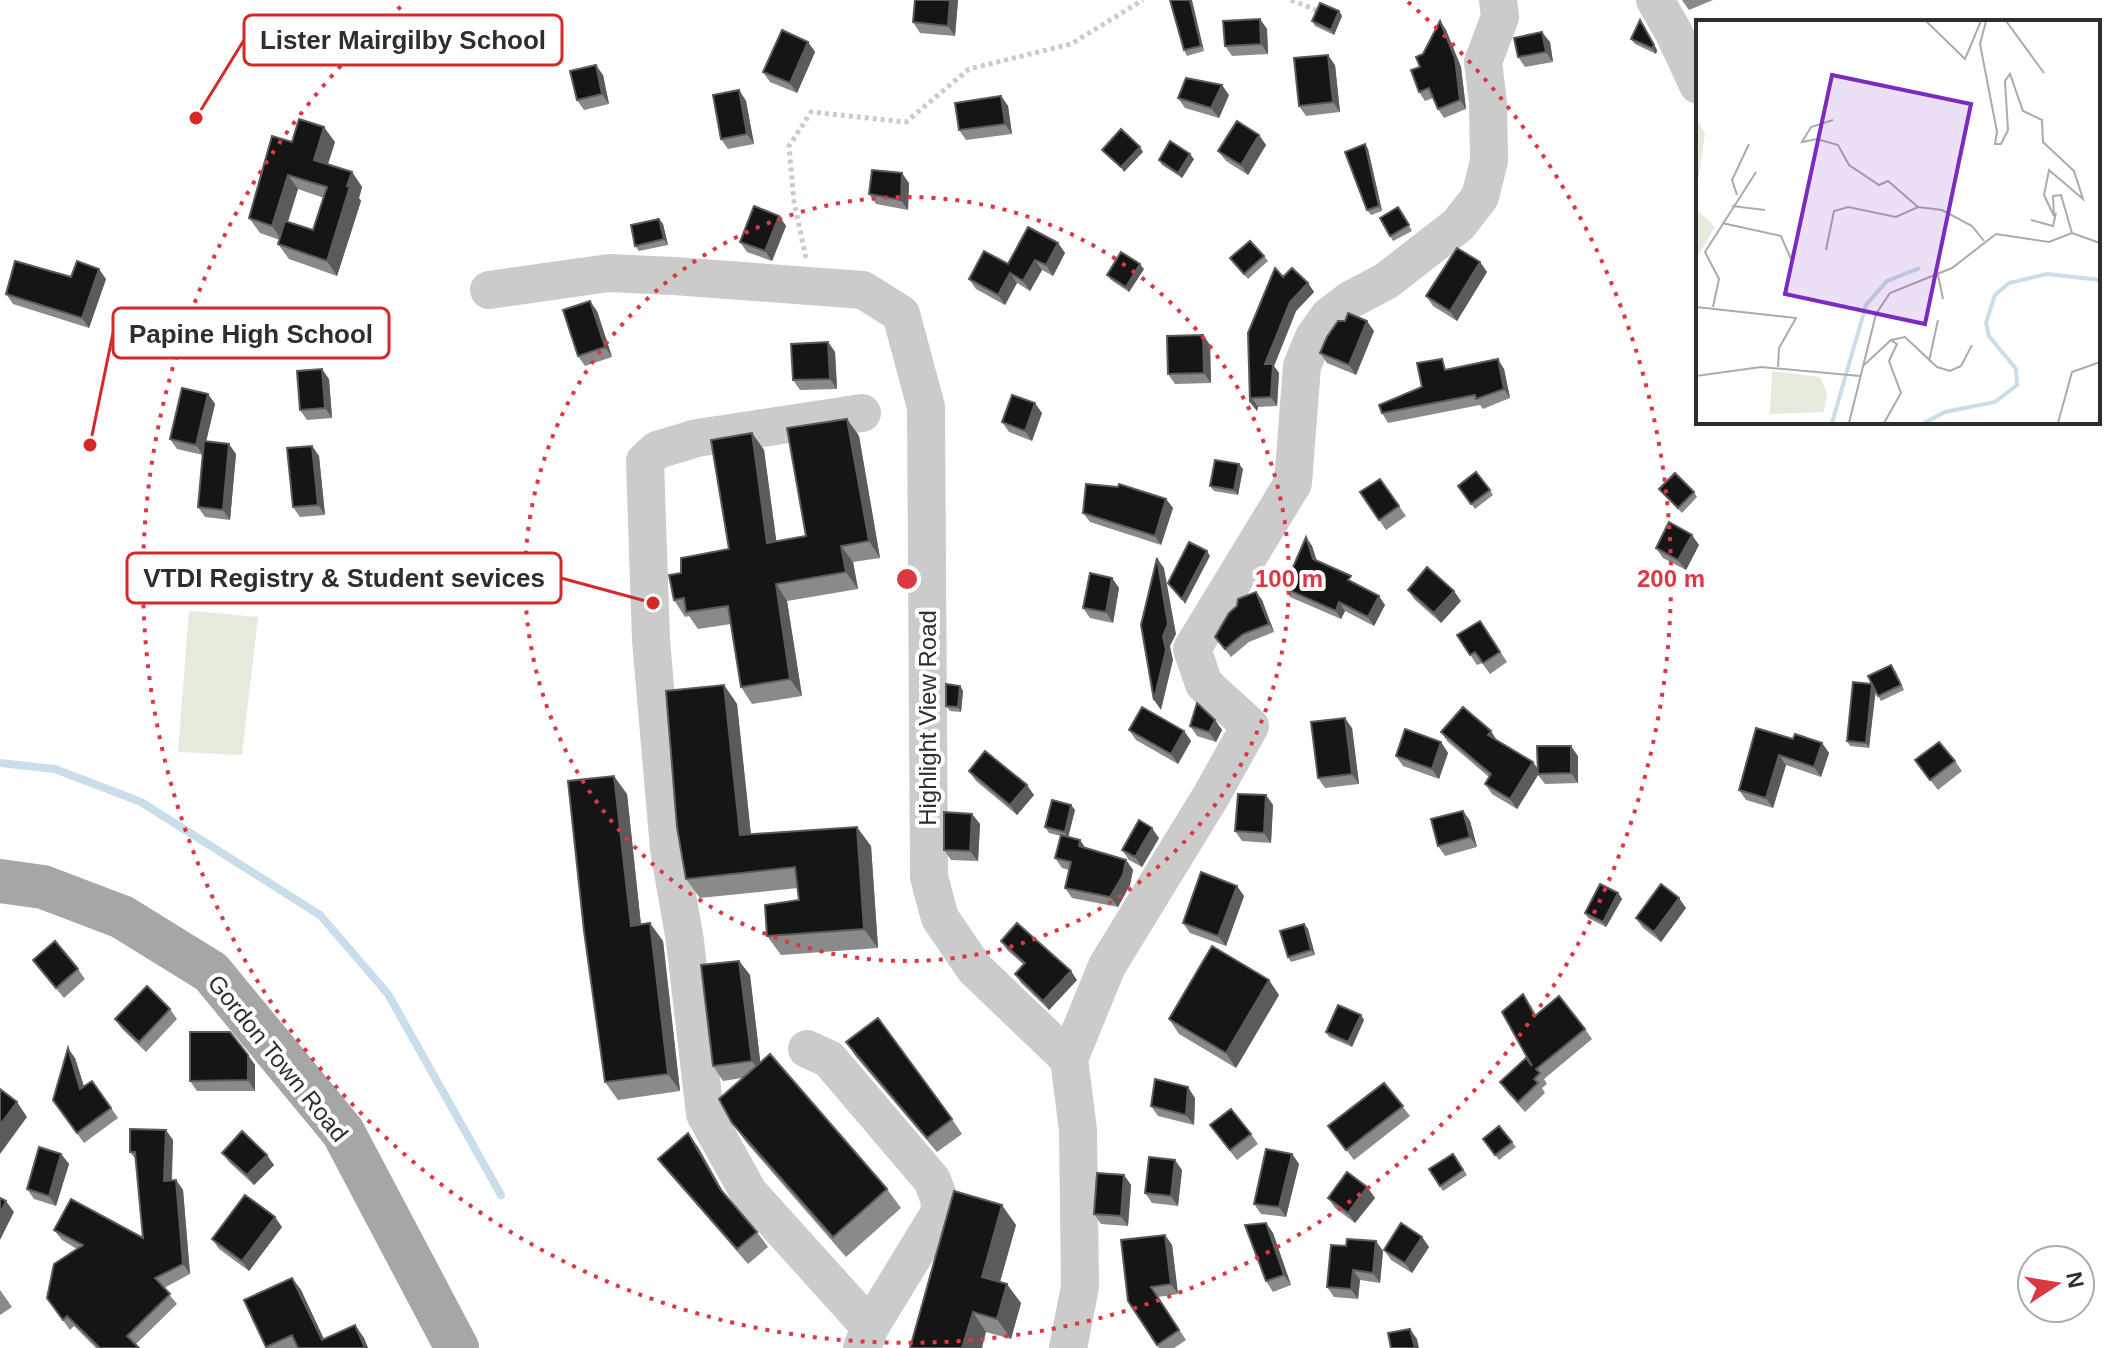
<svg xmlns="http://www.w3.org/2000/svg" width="2120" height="1348" font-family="Arial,sans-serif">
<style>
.park{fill:#e4eadc}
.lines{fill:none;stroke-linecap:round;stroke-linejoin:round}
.stream{stroke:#c9ddea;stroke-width:8}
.path{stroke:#cbcbcb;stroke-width:5;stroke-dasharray:4 4;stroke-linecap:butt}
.minor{stroke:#cbcbcb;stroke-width:38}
.major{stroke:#a6a6a6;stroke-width:44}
.wall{fill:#8a8a8a;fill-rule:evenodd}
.shaded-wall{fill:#5b5b5b}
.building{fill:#151515;stroke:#5b5b5b;stroke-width:2}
.ring{fill:none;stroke:#dd3743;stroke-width:4;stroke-dasharray:4 8}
.labels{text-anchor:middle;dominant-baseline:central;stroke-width:8;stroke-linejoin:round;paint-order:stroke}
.street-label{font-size:24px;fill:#2e2e2e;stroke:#fff}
.inset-river{fill:none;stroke:#c9ddea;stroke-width:4}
.inset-road{fill:none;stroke:#ababab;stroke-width:2}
.view{fill:#7b2cbf;fill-opacity:0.15;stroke:#7b2cbf;stroke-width:4}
.inset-edge{fill:none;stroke:#2e2e2e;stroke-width:4}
.centre{fill:#dd3743;stroke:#fff;stroke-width:4}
.ring-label{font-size:24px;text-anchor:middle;font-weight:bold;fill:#dd3743;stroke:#fff;stroke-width:8;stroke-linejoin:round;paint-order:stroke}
.leader{fill:none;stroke:#d62828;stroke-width:3}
.callout-dot{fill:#d62828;stroke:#fff;stroke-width:3}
.callout{fill:#fff;stroke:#d62828;stroke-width:3}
.callout-label{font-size:26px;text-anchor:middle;font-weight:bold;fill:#2e2e2e}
</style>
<rect width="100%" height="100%" fill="#fff"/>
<!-- park -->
<path class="park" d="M189,611L258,617L242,755L178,752Z"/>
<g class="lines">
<!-- stream -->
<path class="stream" d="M0,763L55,769L141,802L320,915L388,994L501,1195"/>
<!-- path -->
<path class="path" d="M1291,0L1316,10
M806,258L794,202L789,146L811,112L906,122L969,69L1071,44L1143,0"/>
<!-- minor -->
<path class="minor" d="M1655,0L1674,33L1698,85
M489,290L609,273L674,276L863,290L901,314L926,407L929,877L940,918L975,969L1069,1059L1078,1130L1080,1287L1068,1348
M862,413L697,438L657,450L645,461L651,640L669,849L685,941L705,1114L749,1193L870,1327
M807,1049L829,1059L932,1180L940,1201L939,1214L870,1327L862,1348
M1069,1059L1107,966L1211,796L1250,726L1204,684L1192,649L1293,483L1302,366L1314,337L1329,316L1350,300L1386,281L1458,225L1480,197L1489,161L1488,103L1483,62L1500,17L1498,0"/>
<!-- major -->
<path class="major" d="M0,881L43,887L122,917L211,972L343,1132L457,1348"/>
</g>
<!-- wall -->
<path class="wall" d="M915,0H958L955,36L920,33L913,22Z
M1170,0L1204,51L1187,56L1184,50Z
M1682,0H1713L1689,10Z
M1339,11L1342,16L1334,35L1315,26L1312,21Z
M1260,19L1267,29L1268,54L1232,56L1225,46Z
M1640,20L1657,50L1656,54L1635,44L1631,39Z
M1440,21L1446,30L1461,67L1466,109L1444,118L1438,109L1433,98L1425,101L1419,92L1420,67L1423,54Z
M808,42L815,52L797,93L770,82L763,72Z
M1550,42L1553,62L1525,67L1518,57Z
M1335,65L1340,112L1306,116L1299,106Z
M603,75L609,104L584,110L577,100Z
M739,90L746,101L754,144L728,149L721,139Z
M1229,95L1219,118L1185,108L1178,98Z
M1001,96L1008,106L1012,134L966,140L959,130Z
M1259,135L1266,145L1248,175L1226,161L1218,151Z
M292,142H335L328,165L352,172L362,187L359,198L361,201L337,276L289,259L278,244L280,240L260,233L249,218ZM298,189L324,198L313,230L288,222Z
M1365,144L1368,149L1382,211L1371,215L1367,210Z
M1194,159L1182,178L1162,165L1159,160Z
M909,183L908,210L876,204L869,194Z
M1402,212L1412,231L1393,241L1390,236Z
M779,216L786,226L772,261L747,252L740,242Z
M659,219L663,224L668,245L639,251L635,246Z
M1058,243L1065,253L1053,276L1042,270L1030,291L1017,283L1005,305L976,289L969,279Z
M1264,256L1268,261L1248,279L1230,258Z
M1480,262L1487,272L1457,321L1433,306L1426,296Z
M1144,269L1129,292L1111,280L1107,275Z
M71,277L106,279L89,328L13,304L6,294Z
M1283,277L1308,283L1314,292L1296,311L1274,366L1279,373L1277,406L1258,407L1257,411L1250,402Z
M597,311L612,357L585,366L578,356Z
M1345,321L1374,331L1356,375L1327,363L1320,353Z
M1203,335L1210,345L1211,383L1175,384L1168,374Z
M828,342L835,352L837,389L800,390L793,380Z
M1504,369L1510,398L1483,409L1480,405L1388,423L1382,413L1422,387Z
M329,379L332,418L307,420L300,410Z
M208,394L215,404L206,441L236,454L230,520L205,517L198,507L203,455L177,449L170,439Z
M1042,413L1032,441L1009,432L1002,422Z
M847,419L859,436L880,558L853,562L858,589L787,601L802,696L752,704L741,687L731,624L698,629L689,616L685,617L674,600L681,573L729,549L752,433L764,450L776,541L806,536Z
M312,446L319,456L325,515L300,517L293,507Z
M1243,469L1238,495L1214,491L1210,486Z
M1380,479L1406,516L1386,530L1360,492Z
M1458,486L1490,490L1493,495L1475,509Z
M1659,489L1694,492L1697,497L1682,513Z
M1166,499L1173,508L1161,545L1090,522L1083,513Z
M1306,537L1312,546L1317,561L1356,584L1385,605L1374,626L1345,611L1341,619L1290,597L1284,588Z
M1699,545L1686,570L1663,558L1656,548Z
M1112,578L1119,588L1113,623L1090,618L1083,608Z
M1408,590L1461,601L1441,623L1415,600Z
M1256,592L1262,600L1274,632L1249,642L1231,657L1215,637Z
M1487,631L1507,662L1490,674L1482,663L1477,665L1457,635Z
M1895,670L1904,690L1881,701L1875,691L1869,748L1850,746L1847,741L1872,684Z
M724,685L737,704L751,834L871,846L878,948L781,955L767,936L799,900L798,888L700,898L686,879Z
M960,686L963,691L961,712L950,711L946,706Z
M1215,720L1222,730L1216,742L1197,736L1190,726Z
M1352,728L1359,784L1325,788L1318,778Z
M1129,730L1184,731L1191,741L1178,764L1136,740Z
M1441,732L1498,742L1538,769L1578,756V783L1545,784L1538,775L1517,809L1492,794L1485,784L1489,777L1448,742Z
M1793,739L1822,743L1829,753L1821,777L1786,765L1773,808L1746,800L1739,790Z
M1441,742L1448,753L1439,779L1403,766L1396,756Z
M1915,760L1955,761L1962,771L1938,790Z
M969,771L1034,795L1017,815L976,781Z
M627,794L641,925L663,941L680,1091L618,1100L605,1082Z
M1266,795L1273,805L1271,843L1242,841L1235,831Z
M1071,805L1075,810L1068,836L1087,849L1126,860L1133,870L1130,885L1118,907L1072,898L1065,888L1069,870L1062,868L1055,858L1061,836L1049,833L1045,827Z
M1463,811L1470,821L1477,847L1445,856L1438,846Z
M972,814L980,824L978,861L951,860L944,850Z
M1159,838L1142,867L1129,860L1122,850Z
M1237,886L1244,896L1226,946L1190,933L1183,923Z
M1618,893L1622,899L1606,927L1588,918L1585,913Z
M1686,908L1661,942L1643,928L1636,918Z
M1304,924L1308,929L1315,955L1291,962L1288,957Z
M1001,941L1077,980L1049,1010L1021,983L1015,974L1023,964L1007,950Z
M33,960L78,969L85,979L64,998Z
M739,961L750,975L760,1062L887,1189L901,1208L846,1257L746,1142L732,1123L742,1078L723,1081L713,1066Z
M1279,995L1236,1068L1179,1034L1169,1019Z
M1530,1004L1536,1015L1585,1029L1592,1039L1544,1079L1547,1084L1542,1088L1545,1093L1525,1112L1507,1092L1500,1082L1532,1066Z
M170,1009L177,1019L146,1052L122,1029L115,1019Z
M1361,1015L1364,1020L1352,1047L1329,1037L1326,1032Z
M846,1042L952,1119L962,1134L937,1152L856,1057Z
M248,1055L255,1065V1091H197L190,1081Z
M75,1058L84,1087L92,1081L118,1118L84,1143L53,1100Z
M1384,1083L1410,1116L1354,1160L1328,1126Z
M1195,1098L1194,1125L1158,1116L1151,1106Z
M1210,1125L1251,1134L1258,1144L1237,1160Z
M1499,1126L1516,1147L1499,1160L1483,1139Z
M173,1140L172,1181L176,1180L183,1190L190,1274L164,1288L177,1304L135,1345L139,1348H96L74,1326L70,1330L47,1298L77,1249L62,1240L54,1230L143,1238L136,1160L130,1152Z
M698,1147L725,1196L757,1232L768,1247L748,1264L669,1173L658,1159Z
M222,1153L274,1165L254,1185L230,1163Z
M61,1154L69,1164L56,1206L34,1199L27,1189Z
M1292,1154L1299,1164L1286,1217L1261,1214L1254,1204Z
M1453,1154L1467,1175L1443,1191L1429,1169Z
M1182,1170L1178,1206L1152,1203L1145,1193Z
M1124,1175L1131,1185L1128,1226L1101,1224L1094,1214Z
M1367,1187L1375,1198L1355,1223L1335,1208L1328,1198Z
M1266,1223L1273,1233L1291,1285L1273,1292L1266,1281Z
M1016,1225L1000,1282L1021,1303L1011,1339L986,1332L910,1348Z
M282,1227L249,1271L219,1249L212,1239Z
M1165,1235L1172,1245L1178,1294L1158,1297L1186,1340L1174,1348H1159L1128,1301Z
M1422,1237L1429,1247L1412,1273L1391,1260L1384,1250Z
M1383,1251L1380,1283L1360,1280L1358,1299L1334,1297L1327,1287Z
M292,1278L301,1290L324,1339L355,1325L364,1338L368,1348H267L244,1300Z
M0,1290L12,1307L0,1315Z"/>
<!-- shaded-wall -->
<path class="shaded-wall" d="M950,0H958L955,36L948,26Z
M1190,0H1192L1204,51L1201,46Z
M1339,11L1342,16L1334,35L1331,30Z
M1260,19L1267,29L1268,54L1261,44Z
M1640,20L1657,50L1656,54L1652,48Z
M1440,21L1446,30L1461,67L1466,109L1460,100Z
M1542,32L1550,42L1553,62L1546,52Z
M808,42L815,52L797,93L790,83Z
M1328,55L1335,65L1340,112L1333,102Z
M596,65L603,75L609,104L602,94Z
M1222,85L1229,95L1219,118L1211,108Z
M739,90L746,101L754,144L747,134Z
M1001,96L1008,106L1012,134L1005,124Z
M324,127L335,142L324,175L314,160Z
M1259,135L1266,145L1248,175L1241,165Z
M1365,144L1368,149L1382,211L1379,206Z
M1140,147L1143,152L1124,172L1121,167Z
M1190,154L1194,159L1182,178L1178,173Z
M352,172L362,187L359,198L361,201L337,276L327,261Z
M902,173L909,183L908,210L901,200Z
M288,175L298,189L282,240L272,226Z
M779,216L786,226L772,261L765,251Z
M659,219L663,224L668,245L664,239Z
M1058,243L1065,253L1053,276L1046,265Z
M1035,260L1042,270L1030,291L1023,281Z
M1480,262L1487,272L1457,321L1450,311Z
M1140,264L1144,269L1129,292L1126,287Z
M99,269L106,279L89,328L82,318Z
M1010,273L1017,283L1005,305L998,295Z
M1308,283L1314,292L1296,311L1274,366L1279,373L1277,406L1271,397L1265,364L1290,302Z
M590,301L597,311L612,357L605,347Z
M1367,321L1374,331L1356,375L1349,365Z
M1203,335L1210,345L1211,383L1204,373Z
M828,342L835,352L837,389L830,379Z
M1498,359L1504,369L1510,398L1504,389Z
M322,369L329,379L332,418L325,408Z
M208,394L215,404L203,455L196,445Z
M1252,398L1258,407L1257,411L1250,402Z
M1035,403L1042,413L1032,441L1025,431Z
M847,419L859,436L880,558L869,541Z
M752,433L764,450L779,560L767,543Z
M229,444L236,454L230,520L223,510Z
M312,446L319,456L325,515L318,505Z
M1239,464L1243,469L1238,495L1234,490Z
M1166,499L1173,508L1161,545L1155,536Z
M1692,535L1699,545L1686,570L1678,560Z
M1306,537L1312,546L1319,568L1313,559Z
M841,546L853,562L858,589L846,572Z
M1207,551L1210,556L1185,604L1182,599Z
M1157,558L1164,568L1176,634L1170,646L1173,660L1161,710L1154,700L1163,636Z
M1112,578L1119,588L1113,623L1106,612Z
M776,584L787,601L802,696L790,679Z
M1454,591L1461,601L1441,623L1434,613Z
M1256,592L1262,600L1274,632L1269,624Z
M1379,596L1385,605L1374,626L1368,617Z
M1339,602L1345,611L1341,619L1336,611Z
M1872,684L1876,689L1869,748L1866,743Z
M724,685L737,704L753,855L740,835Z
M960,686L963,691L961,712L958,707Z
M1345,718L1352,728L1359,784L1352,774Z
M1215,720L1222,730L1216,742L1209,732Z
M1184,731L1191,741L1178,764L1171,754Z
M1491,731L1498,742L1488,735Z
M1441,742L1448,753L1439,779L1432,769Z
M1822,743L1829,753L1821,777L1814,767Z
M1571,746L1578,756V783L1571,773Z
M1779,755L1786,765L1773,808L1766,798Z
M1533,762L1540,772L1517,809L1510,799Z
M614,776L627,794L643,944L631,926Z
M1027,785L1034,795L1017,815L1010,805Z
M1266,795L1273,805L1271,843L1264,833Z
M1071,805L1075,810L1068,838L1065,832Z
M1463,811L1470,821L1477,847L1470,837Z
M972,814L980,824L978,861L970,851Z
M857,827L871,846L878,948L864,929Z
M1152,828L1159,838L1142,867L1135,857Z
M1080,840L1087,850L1079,846Z
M1126,860L1133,870L1130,885L1118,907L1110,897Z
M1237,886L1244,896L1226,946L1218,936Z
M1618,893L1622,899L1606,927L1603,922Z
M1679,898L1686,908L1661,942L1654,932Z
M650,923L663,941L680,1091L668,1074Z
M1304,924L1308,929L1315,955L1311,950Z
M739,961L750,975L762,1076L752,1061Z
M1071,971L1077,980L1049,1010L1043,1001Z
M1269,980L1279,995L1236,1068L1226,1053Z
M1361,1015L1364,1020L1352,1047L1348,1042Z
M68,1048L75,1058L88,1099L80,1089Z
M248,1055L255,1065V1091L248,1080Z
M1188,1087L1195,1098L1194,1125L1186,1115Z
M17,1102L27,1117L0,1154V1125Z
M166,1130L173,1140L171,1191L164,1181Z
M688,1133L698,1147L730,1204L720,1189Z
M61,1154L69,1164L56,1206L49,1196Z
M1292,1154L1299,1164L1286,1217L1279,1207Z
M267,1155L274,1165L254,1185L247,1175Z
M1175,1160L1182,1170L1178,1206L1171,1196Z
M1124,1175L1131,1185L1128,1226L1121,1216Z
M176,1180L183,1190L190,1274L183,1264Z
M1367,1187L1375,1198L1355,1223L1348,1213Z
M6,1201L14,1212L0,1240V1214Z
M1002,1205L1016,1225L996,1296L982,1277Z
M275,1217L282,1227L249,1271L242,1261Z
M1266,1223L1273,1233L1291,1285L1284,1275Z
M1165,1235L1172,1245L1178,1294L1171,1284Z
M1422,1237L1429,1247L1412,1273L1405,1263Z
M1376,1241L1383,1251L1380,1283L1373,1273Z
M1353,1270L1360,1280L1358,1299L1351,1289Z
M292,1278L301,1290L328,1348L322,1340Z
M1007,1284L1021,1303L1011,1339L997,1319Z
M973,1312L986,1332L982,1348H962Z
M355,1325L364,1338L368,1348H365Z
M1410,1329L1417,1339L1419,1348H1415Z"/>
<!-- building -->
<path class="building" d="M915,0H950L948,26L913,22Z
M1170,0H1190L1201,46L1184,50Z
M1320,3L1339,11L1331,30L1312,21Z
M1260,19L1261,44L1225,46L1223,21Z
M1640,20L1654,45L1652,48L1631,39Z
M1440,21L1455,58L1460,100L1438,109L1429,88L1419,92L1411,70L1420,67L1416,57L1423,54Z
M782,30L808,42L790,83L763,72Z
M1542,32L1546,52L1518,57L1514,38Z
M1328,55L1333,102L1299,106L1294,58Z
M596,65L602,94L577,100L570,71Z
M1186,78L1222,85L1211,108L1178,98Z
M739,90L747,134L721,139L713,95Z
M1001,96L1005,124L959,130L955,103Z
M299,119L324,127L314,160L352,172L347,186H350L327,261L278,244L285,221L313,230L327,187L288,175L272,226L249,218L272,136L292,142Z
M1237,121L1259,135L1241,165L1218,151Z
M1121,129L1140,147L1121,167L1102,150Z
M1170,141L1190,154L1178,173L1159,160Z
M1365,144L1379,206L1367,210L1345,152Z
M872,170L902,173L901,200L869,194Z
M754,206L779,216L765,251L740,242Z
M1398,207L1409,225L1390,236L1380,218Z
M659,219L664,239L635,246L631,225Z
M1028,227L1058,243L1046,265L1035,260L1023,281L1010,273L998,295L969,279L984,251L1008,264Z
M1250,241L1264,256L1244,274L1230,258Z
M1457,248L1480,262L1450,311L1426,296Z
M1121,252L1140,264L1126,287L1107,275Z
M15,261L71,277L77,261L99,269L82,318L6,294Z
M1275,268L1283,277L1292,268L1308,283L1290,302L1265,364H1273L1271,397L1252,398L1250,402L1248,333Z
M590,301L605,347L578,356L563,310Z
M1348,313L1367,321L1349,365L1320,353L1327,337L1338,321H1345Z
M1203,335L1204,373L1168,374L1167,336Z
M828,342L830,379L793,380L791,344Z
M1442,359L1445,370L1498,359L1504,389L1476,399L1475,395L1382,413L1379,405L1422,387L1417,363Z
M322,369L325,408L300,410L297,371Z
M182,388L208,394L196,445L170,439Z
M1012,395L1035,403L1025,431L1002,422Z
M847,419L869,541L841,546L846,572L776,584L790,679L741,687L728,606L686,612L684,598L674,600L669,575L681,573V558L729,549L711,440L752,433L767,543L806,536L787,428Z
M204,441L229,444L223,510L198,507Z
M312,446L318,505L293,507L287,448Z
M1215,460L1239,464L1234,490L1210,486Z
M1476,472L1490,490L1471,504L1458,486Z
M1675,473L1694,492L1678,508L1659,489Z
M1380,479L1399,506L1379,520L1360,492Z
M1086,484L1118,487L1119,484L1166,499L1155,536L1083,513Z
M1669,522L1692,535L1678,560L1656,548Z
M1306,537L1313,559L1351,576L1348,580L1379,596L1368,617L1339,602L1336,611L1284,588Z
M1189,542L1207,551L1182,599L1168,583Z
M1157,558L1168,624L1163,636L1166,650L1154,700L1141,625Z
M1427,567L1454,591L1434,613L1408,590Z
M1090,573L1112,578L1106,612L1083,608Z
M1256,592L1269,624L1243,634L1225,649L1215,637L1229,613L1237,606L1238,599Z
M1480,621L1500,652L1483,663L1475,652L1470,655L1457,635Z
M1891,665L1901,685L1878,696L1872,684L1866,743L1847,741L1853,682L1872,684L1868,676Z
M946,684L960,686L958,707L946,706Z
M724,685L740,835L857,827L864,929L767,936L765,905L799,900L795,867L686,879L677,827L666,691Z
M1197,703L1215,720L1209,732L1190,726Z
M1142,707L1184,731L1171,754L1129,730Z
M1463,707L1491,731L1488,735L1533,762L1510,799L1485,784L1491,774L1441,732Z
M1345,718L1352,774L1318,778L1311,722Z
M1756,728L1793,739L1795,734L1822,743L1814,767L1779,755L1766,798L1739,790Z
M1405,729L1441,742L1432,769L1396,756Z
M1939,742L1955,761L1930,780L1915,760Z
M1537,746H1571V773L1538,774Z
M985,751L1027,785L1010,805L969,771Z
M614,776L631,926L650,923L668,1074L605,1082L584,931L568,781Z
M1238,794L1266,795L1264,833L1235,831Z
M1052,800L1071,805L1065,832L1045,827Z
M1463,811L1470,837L1438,846L1431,819Z
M944,812L972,814L970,851L944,850Z
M1139,820L1152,828L1135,857L1122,850Z
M1061,835L1080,840L1079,846L1126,860L1123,875L1110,897L1065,888L1071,862L1055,858Z
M1201,872L1237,886L1218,936L1183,923Z
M1600,884L1618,893L1603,922L1585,913Z
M1661,884L1679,898L1654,932L1636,918Z
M1017,923L1071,971L1043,1001L1015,974L1025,963L1001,941Z
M1304,924L1311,950L1288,957L1280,931Z
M55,941L78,969L56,988L33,960Z
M1212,946L1269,980L1226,1053L1169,1019Z
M739,961L752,1061L713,1066L701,965Z
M147,986L170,1009L139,1042L115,1019Z
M1523,994L1535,1016L1559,996L1585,1029L1536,1069L1540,1073L1534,1079L1538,1083L1518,1102L1500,1082L1526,1058L1532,1066L1502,1012Z
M1338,1005L1361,1015L1348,1042L1326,1032Z
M878,1018L952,1119L927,1138L846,1042Z
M190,1032H230L248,1055V1080L190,1081Z
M68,1048L80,1089L92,1081L111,1108L77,1133L53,1100Z
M770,1054L887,1189L833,1237L732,1123L719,1099Z
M1155,1079L1188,1087L1186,1115L1151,1106Z
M1384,1083L1403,1106L1346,1150L1328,1126Z
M0,1089L17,1102L0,1125Z
M1231,1109L1251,1134L1230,1150L1210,1125Z
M1499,1126L1512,1142L1495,1155L1483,1139Z
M130,1129L166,1130L164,1181L176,1180L183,1264L155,1278L170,1294L127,1336L139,1348H100L67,1316L63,1320L47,1298L54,1264L83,1245L54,1230L71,1199L143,1238L135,1152H130Z
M242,1131L267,1155L247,1175L222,1153Z
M688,1133L720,1189L757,1232L737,1249L658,1159Z
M39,1147L61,1154L49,1196L27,1189Z
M1266,1149L1292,1154L1279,1207L1254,1204Z
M1453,1154L1463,1170L1440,1186L1429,1169Z
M1149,1157L1175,1160L1171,1196L1145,1193Z
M1347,1172L1367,1187L1348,1213L1328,1198Z
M1097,1173L1124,1175L1121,1216L1094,1214Z
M954,1191L1002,1205L982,1277L1007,1284L997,1319L973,1312L962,1348H910Z
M245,1195L275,1217L242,1261L212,1239Z
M0,1198L6,1201L0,1214Z
M1266,1223L1284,1275L1266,1281L1245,1225Z
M1401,1223L1422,1237L1405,1263L1384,1250Z
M1165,1235L1171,1284L1151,1287L1179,1330L1157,1345L1128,1301L1121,1240Z
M1347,1239L1376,1241L1373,1273L1353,1270L1351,1289L1327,1287L1331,1245L1346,1246Z
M292,1278L322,1340L355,1325L365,1348H298L292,1335L266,1347L244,1300Z
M1410,1329L1415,1348H1391L1388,1333Z"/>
<!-- distance rings -->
<g class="ring">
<circle cx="907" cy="579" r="382"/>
<path d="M1408 2A764 764 0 1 1 406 2"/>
</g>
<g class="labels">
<!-- street labels -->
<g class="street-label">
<text transform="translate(927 718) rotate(-90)">Highlight View Road</text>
<text transform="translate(278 1058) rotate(51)">Gordon Town Road</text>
</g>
</g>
<!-- overview -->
<g transform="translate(1696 20)">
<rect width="404" height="404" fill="#fff"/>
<path d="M76,351L124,357L131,373L128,392L74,394Z" fill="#e4eadc"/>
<path d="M0,97L9,114L0,175ZM0,189L19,207L0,239Z" fill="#e4eadc"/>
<path class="inset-river" d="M136,403L170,285L191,261L224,248M228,403L249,392L299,382L321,365L320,349L293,316L290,303L299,275L313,263L351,254L404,260"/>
<path class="inset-road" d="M230,1L269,39L285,1M290,1L284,24L301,112L299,124H305L312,110L309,61L314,54L327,91L346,100L347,122L378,151L387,179L353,150L348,175L358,196L357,176L365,175L376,213M310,1L348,53M137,100L115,107L106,122L121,119L142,125L153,145L183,165L192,161L222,187M41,175L36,160L53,124M36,186L69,190M335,200L357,206L360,193M26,203L85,216L95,239M130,230L138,191L152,187L200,197L222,187L246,190L276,206L288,221M242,255L247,279M0,287L100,298L83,328L82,347M17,287L23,259L9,232L60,152M195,320L209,317L241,347L254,351L265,346L276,325M233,341L242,300M168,345L195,320L201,324L193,341L205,373L188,403M0,356L65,347L164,356M153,403L180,294L194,273L256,248L300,214L353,222L376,213L404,223M362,403L376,352L404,342"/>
<path class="view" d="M136,55L275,84L229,304L89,274Z"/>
<rect width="404" height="404" class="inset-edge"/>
</g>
<circle cx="907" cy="579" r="12" class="centre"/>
<g class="ring-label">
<text x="1289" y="587">100 m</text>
<text x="1671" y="587">200 m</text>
</g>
<!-- callouts -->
<path class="leader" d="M196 118L244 40M90 445L113 333M653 603L561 578"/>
<g class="callout-dot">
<circle cx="196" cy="118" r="8"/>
<circle cx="90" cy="445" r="8"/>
<circle cx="653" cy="603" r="8"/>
</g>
<g class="callout">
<rect x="244" y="15" width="318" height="50" rx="8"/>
<rect x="113" y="308" width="276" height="50" rx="8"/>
<rect x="127" y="553" width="434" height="50" rx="8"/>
</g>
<g class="callout-label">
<text x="403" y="49">Lister Mairgilby School</text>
<text x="251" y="343">Papine High School</text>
<text x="344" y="587">VTDI Registry &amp; Student sevices</text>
</g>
<!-- north arrow -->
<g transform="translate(2056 1284) rotate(78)"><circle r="38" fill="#ffffff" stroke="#ababab" stroke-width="2"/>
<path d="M0-6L14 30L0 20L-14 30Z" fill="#dd3743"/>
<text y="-12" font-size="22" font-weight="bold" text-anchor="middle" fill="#2e2e2e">N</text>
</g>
</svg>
